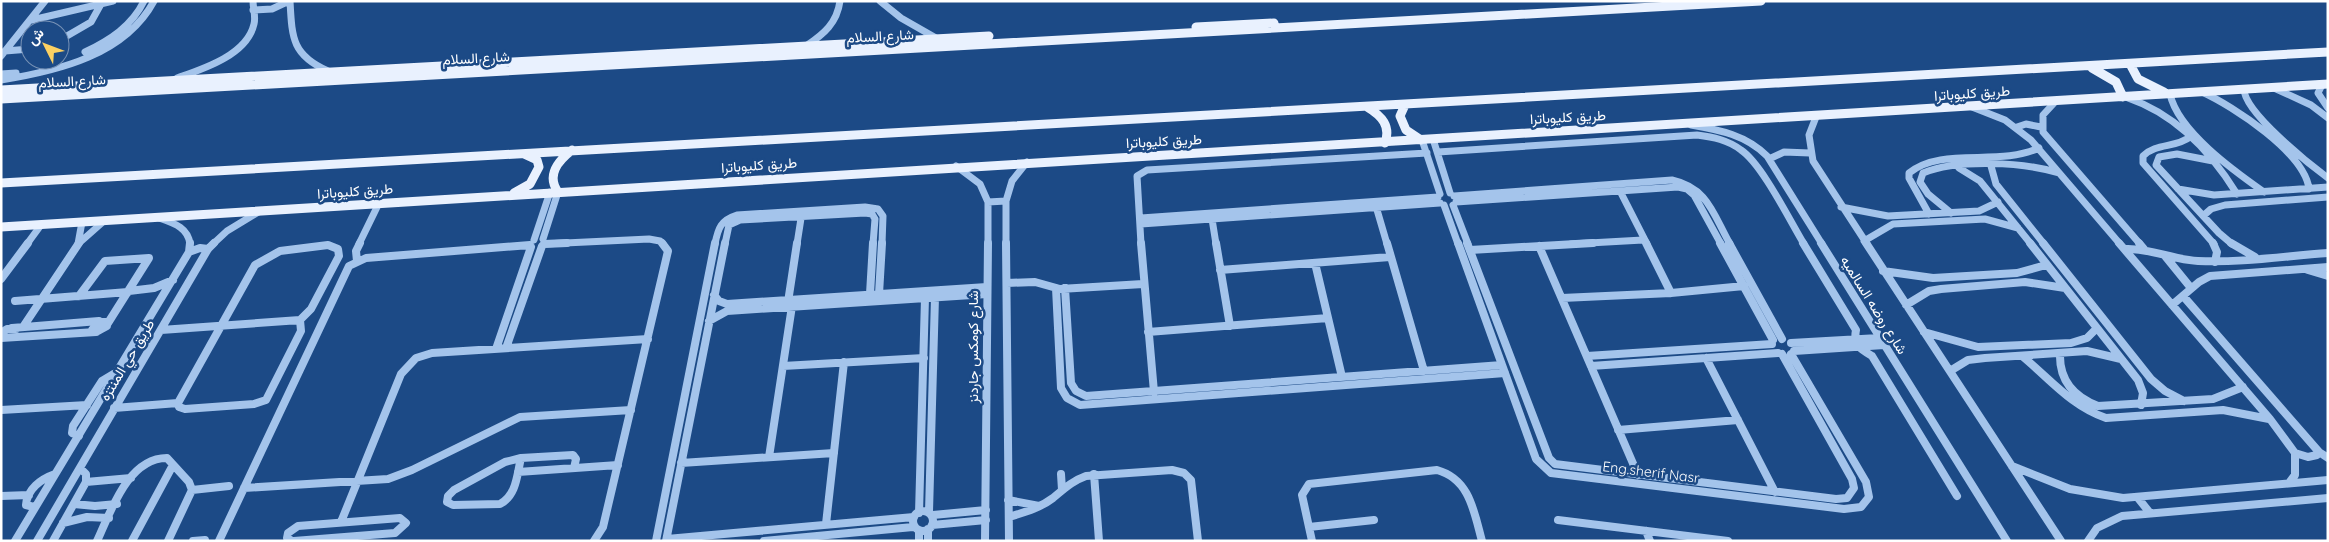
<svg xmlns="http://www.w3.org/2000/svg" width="2329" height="542" font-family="Quicksand,Vazirmatn,sans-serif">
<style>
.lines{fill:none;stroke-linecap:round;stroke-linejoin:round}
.minor-far1{stroke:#a4c4eb;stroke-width:7}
.minor{stroke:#a4c4eb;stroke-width:8}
.major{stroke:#e9f1fe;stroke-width:9}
.labels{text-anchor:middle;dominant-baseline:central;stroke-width:5;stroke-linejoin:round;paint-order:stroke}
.street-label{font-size:14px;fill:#fff;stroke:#1c4a86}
</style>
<rect width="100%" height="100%" fill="#1c4a86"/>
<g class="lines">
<!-- minor-far1 -->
<path class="minor-far1" d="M290,1C292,38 292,55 328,71
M880,1L901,18L936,38
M253,10L272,9L289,1
M32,20L113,1
M60,40L91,22L101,4
M806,46C824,34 837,23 840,1
M5,51L30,49
M85,52C110,40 132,26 144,1
M1,56L45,1
M1,74L16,73
M177,78C203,69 247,55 254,24C256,17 253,8 253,1
M1,80C58,71 125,55 154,1
M2322,85L2318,93L2328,108
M2274,88L2311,105L2328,118
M2244,89C2244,112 2309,164 2328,178
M2202,92C2233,106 2305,153 2309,189
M2170,94C2178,131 2234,171 2264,192
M2128,98C2175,114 2211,152 2237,194
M2055,102L2043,115V132L2140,244
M1972,107L2005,120L2031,140L2120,244
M1816,117L1809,135L1813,161L1867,244
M1691,125C1720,130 1746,135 1767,156L1822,244
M2017,127L2026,124L2041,127
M2190,137C2176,148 2156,143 2143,156V163L2214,244
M1433,139L1450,193
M1422,140L1440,194
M1438,152L1697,135C1713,137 1728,140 1741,150C1762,164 1790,221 1804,244
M1769,159L1784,152L1810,153
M2213,161L2177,154L2159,157L2156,165L2219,233L2232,244
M956,166L980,184L988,202V244
M1991,166L1996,184L2044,244
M1959,168L1980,181L2031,244
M2178,189L2214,195L2328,187
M1620,191L1647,244
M1454,196L1672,180C1708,188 1713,214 1730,244
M988,202L1006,201
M1456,202L1678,187L1687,189L1694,195L1721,244
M1375,203L1387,244
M1444,205L1458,244
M1453,205L1468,244
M1841,207L1888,216L1979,211L1998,202
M1951,213L1928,194L1920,182L1923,173C1957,159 2024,162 2059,173
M1929,214L1909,178V173C1942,146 1999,167 2039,148
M2203,216L2211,209L2225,205L2328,197
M159,218C173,223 188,227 190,244
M1141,218L1438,197
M1212,219L1216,244
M1141,224L1440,203
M543,239L558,192
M534,240L550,192
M1864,241L1893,224L1985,219L2018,228
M27,244L41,225
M78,244L82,222
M78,244L104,221
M213,244L227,231L260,211
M359,244L379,203
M544,244L649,239L660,241L663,244
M715,244C718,228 721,220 737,215L865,207L878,209L883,216L882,244
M725,244L729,225L740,220L865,213L872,214L875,219L873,244
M797,244L802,212
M1006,244V201L1012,181L1027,162
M1141,244L1137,176L1147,170L1427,153
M1571,244L1643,240"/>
<!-- minor -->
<path class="minor" d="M1006,243L1009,541
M1141,243L1154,392
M1216,243L1230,326
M1387,243L1424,371
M1458,243L1536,459L1551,473L1844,509L1861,507L1869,497L1866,482L1791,354
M1467,243L1549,458L1555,464L1836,499L1847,498L1854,488L1852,479L1782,354
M1646,243L1671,293
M1720,243L1773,340
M1729,243L1782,339
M1803,243L1856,330C1853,345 1860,349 1872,356L1957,496
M1821,243L2007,541
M1866,243L2061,541
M2030,243L2138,380L2143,393L2141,405
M2043,243L2151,379L2165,391L2184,401
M2119,243L2270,419L2295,453V475L2289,483
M2139,243L2144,249
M2213,243L2217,252L2215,262
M2231,243L2255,257
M544,244L567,243
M328,245L338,249L339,256L311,309L300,320L301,331L266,400L254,404L185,409L179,407L178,403L255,265L280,251Z
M1539,246L1638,475
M2126,249C2151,248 2173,260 2198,261C2241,263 2285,256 2328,253
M1470,250L1593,243
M189,252L200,248L208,249
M2165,256L2191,288
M357,261L356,251L360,243
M1315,263L1342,377
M1220,270L1390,257
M2308,270L2328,276
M1883,271L1933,278L2017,273L2046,265
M1,279L28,243
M1007,283L1035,282L1060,289L1143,284
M1056,288L1061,388L1067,398L1080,405L1505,373
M1065,288L1071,383L1076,391L1086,396L1502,365
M129,291L154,288L173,280
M870,294L873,243
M879,294L882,243
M714,295L719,301L727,304L987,287
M79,296L105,261L149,258L108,323
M2184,297L2319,452L2328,458
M1562,298L1671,293L1744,286
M15,301L128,292
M788,302L797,243
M1906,305L1929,291L1941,289L2025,282L2065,288
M2172,305L2199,282L2210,276L2328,267
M709,321L727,311L987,294
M99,322H107V326L96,332L92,330Z
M23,327L79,243
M12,328L99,321
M161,330L300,320
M1148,332L1328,318
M1924,332L1978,347L2071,343L2087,338L2097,328
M1,333L7,329H16
M1,338L96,332
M1791,343L1879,338
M506,348L542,246
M496,349L531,247
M1794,351L1884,345
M2060,353C2059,380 2074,397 2098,406L2213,399L2243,387
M1587,356L1772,344
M2022,356C2050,379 2071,406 2106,418L2223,410L2269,419
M1706,358L1775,492
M783,366L924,358
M1591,366L1778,353
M1950,371L1968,360L1985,358L2087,351L2121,359
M114,408L178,403
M1,410L87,405
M1618,430L1738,420
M79,436L72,433L73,426L102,381L117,372
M2295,453L2308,457L2317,455L2319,452
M769,457L792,306
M521,458C517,474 517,495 500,504L453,505L447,502L448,496L454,490L505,462Z
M521,458L573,455L576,459L574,468
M681,463L834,453
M2012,466L2070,489L2123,498L2328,480
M518,472L618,465
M1061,474L1062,490
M1094,474L1099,541
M86,482L131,478
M244,488L388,479L412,470L520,417L631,410
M192,490L229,486
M1,496L29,495
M2138,498L2150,513
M1008,500L1039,506
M74,504L95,506L117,504
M34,507L26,505C27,489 41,479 55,474
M913 521a10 10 0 1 1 20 0a10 10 0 1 1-20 0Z
M929,512L935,297
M919,513L925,298
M933,515L986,510
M1009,517C1025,512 1040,508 1053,498C1064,489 1072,481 1086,476L1172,470L1184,473L1191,480L1198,541
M1558,520L1728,541
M341,522L401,374L416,358L432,353L648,339
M63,523L87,517L109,518
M826,524L844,362
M932,525L986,520
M1309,527L1374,520
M928,529V541
M919,530V541
M1646,531L1650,541
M667,539L914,517
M15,541L189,252L190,243
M37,541L208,249L214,243
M53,541L86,482V474L80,468
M97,541C111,511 128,458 167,458L189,482L192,490L168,541
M132,541L173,465
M193,541L205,540
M219,541L349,266L366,258L530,245
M292,541L287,538L288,533L298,526L400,518L406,523L395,533L294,541
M594,541L603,527L668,251L662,243
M656,541L715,243
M666,541L725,243
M764,541L913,527
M985,541L988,243
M1312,541L1302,495L1309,484L1437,470C1470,479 1474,512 1482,541
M2088,541L2097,528L2122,516L2328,498"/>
<!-- major -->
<path class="major" d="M1196,27L1274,23
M2130,64L2138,79L2164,92
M2092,68L2116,82L2123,97
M1,90L989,36
M1,99L1761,1
M1405,105L1400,116L1406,130L1421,140
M1367,107C1382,116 1391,126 1385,143
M1,183L2328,52
M558,192C546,175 558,161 572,150
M514,193L530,184L539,167L537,160L524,154
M1,227C777,178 1552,132 2328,84"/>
</g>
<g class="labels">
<!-- street labels -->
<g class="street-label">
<text transform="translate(880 36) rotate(-3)">شارع السلام</text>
<text transform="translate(476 58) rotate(-3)">شارع السلام</text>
<text transform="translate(72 81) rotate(-3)">شارع السلام</text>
<text transform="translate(1972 93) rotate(-4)">طريق كليوباترا</text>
<text transform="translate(1568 117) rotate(-3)">طريق كليوباترا</text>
<text transform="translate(1164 141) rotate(-3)">طريق كليوباترا</text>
<text transform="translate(759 165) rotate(-4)">طريق كليوباترا</text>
<text transform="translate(355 191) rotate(-4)">طريق كليوباترا</text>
<text transform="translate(1874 305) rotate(58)">شارع روضه السالميه</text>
<text transform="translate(973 347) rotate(-90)">شارع كومكس جاردنز</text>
<text transform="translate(127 360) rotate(-59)">طريق حي المنتزه</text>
<text transform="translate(1651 472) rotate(7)">Eng.sherif Nasr</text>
</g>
</g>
<!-- border -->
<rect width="2329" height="542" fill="none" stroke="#ffffff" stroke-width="5"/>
<!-- north arrow -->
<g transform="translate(45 45) rotate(312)"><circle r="24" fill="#1c4a86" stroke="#7792b6"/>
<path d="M0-4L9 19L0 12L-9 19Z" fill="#fbd062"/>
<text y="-8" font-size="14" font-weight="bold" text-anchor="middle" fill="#ffffff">ش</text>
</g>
</svg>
